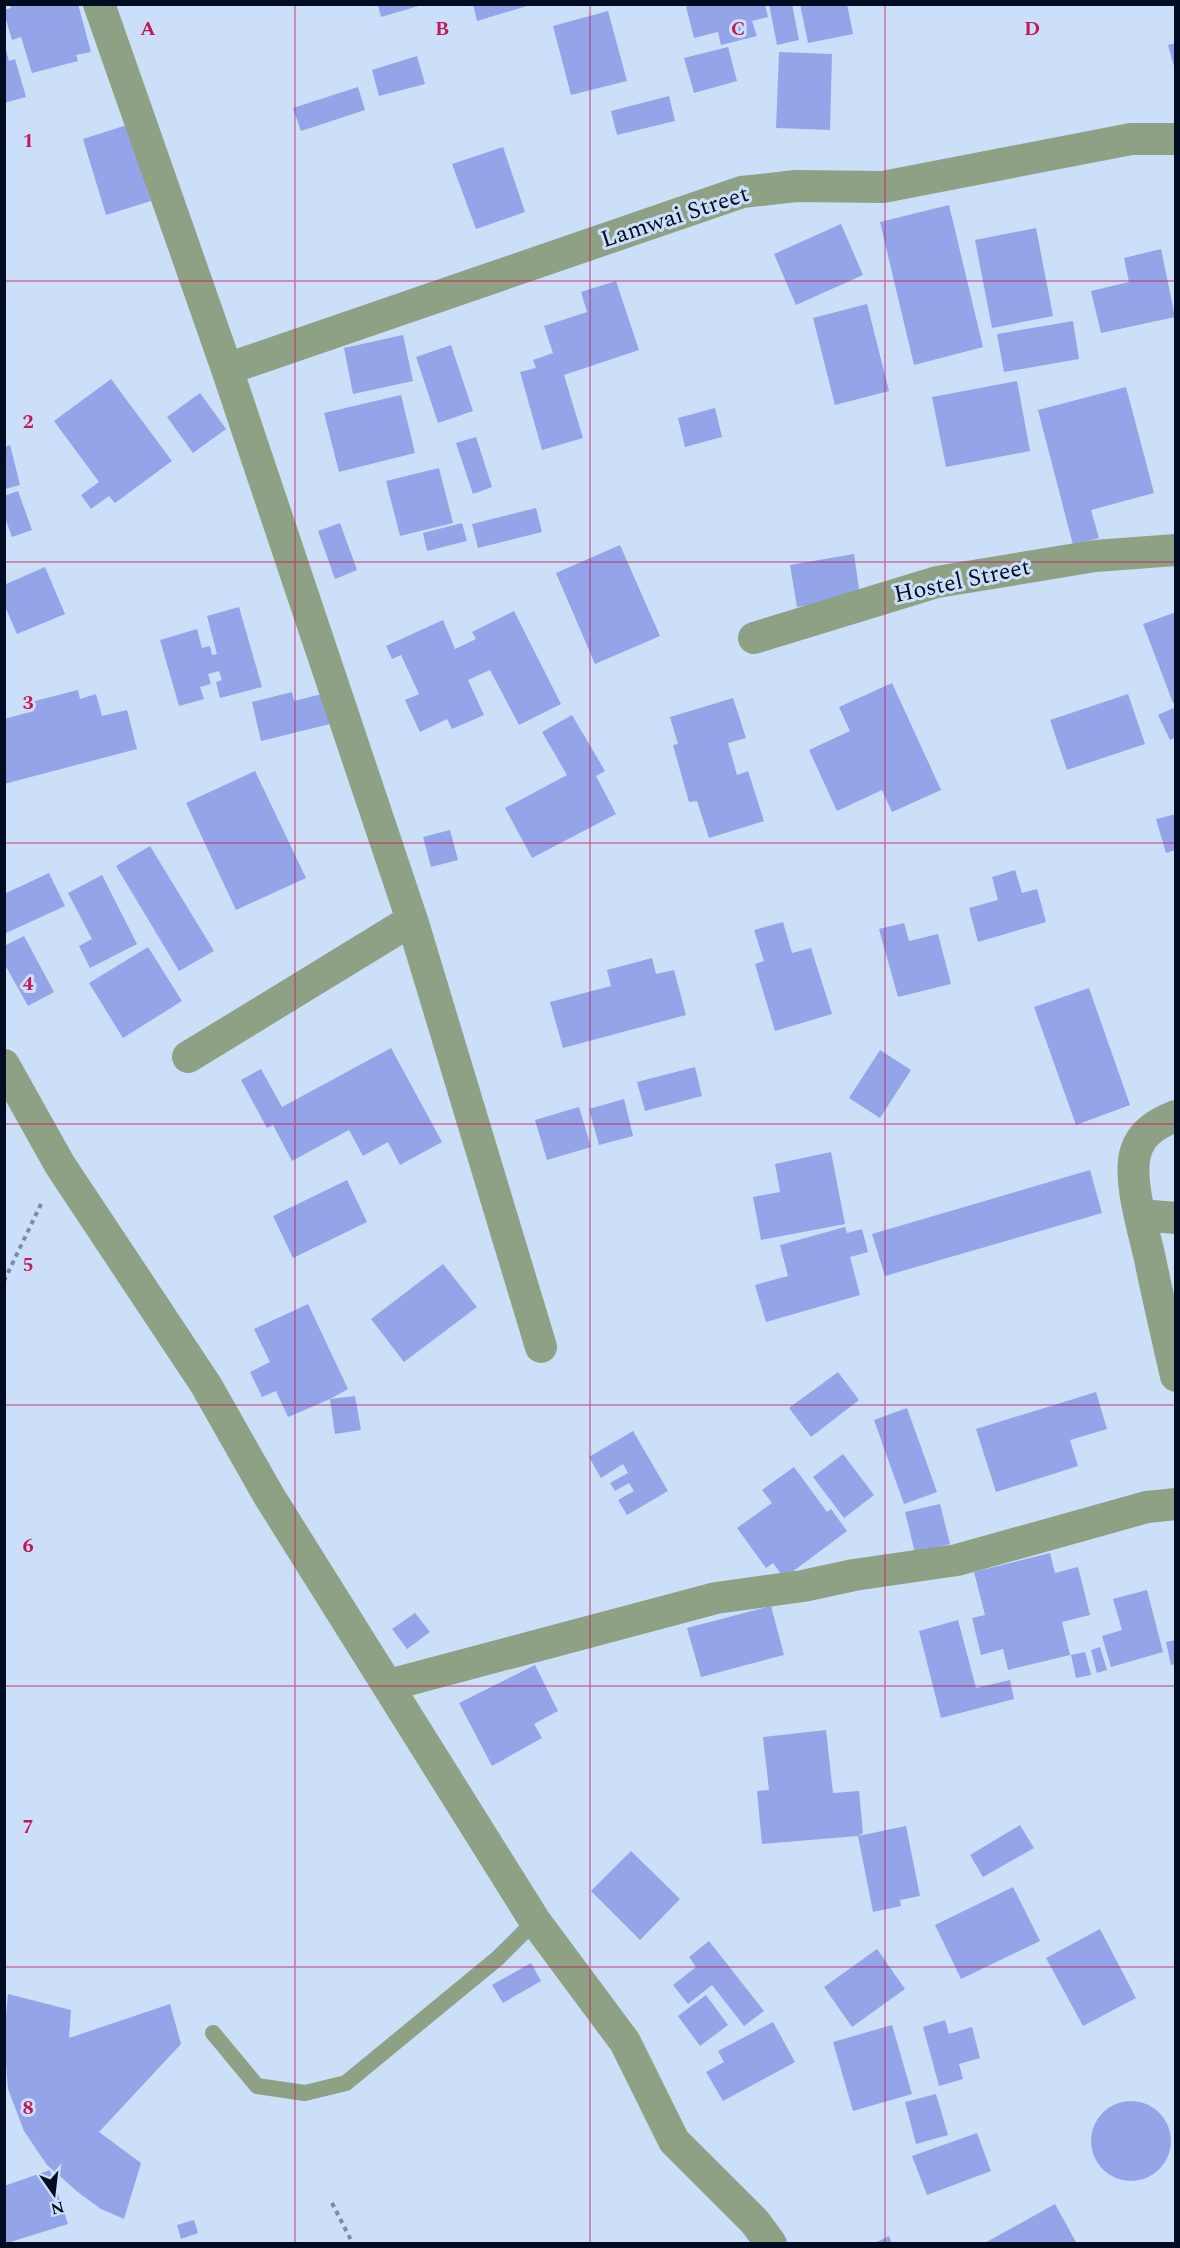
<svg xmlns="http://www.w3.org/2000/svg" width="1180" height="2248" font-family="Spectral,serif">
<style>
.building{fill:#93a4e9}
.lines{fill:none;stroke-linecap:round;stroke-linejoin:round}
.path{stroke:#7b8ca4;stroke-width:4;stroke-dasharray:4.5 4.5;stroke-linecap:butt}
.service{stroke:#8fa184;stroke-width:16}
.minor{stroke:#8fa184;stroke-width:32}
.grid{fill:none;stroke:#c2185b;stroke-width:1.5;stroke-opacity:0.55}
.labels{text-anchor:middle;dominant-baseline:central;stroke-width:6;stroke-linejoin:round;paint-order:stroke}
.street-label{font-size:24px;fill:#000c22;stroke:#cbdff8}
.grid-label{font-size:20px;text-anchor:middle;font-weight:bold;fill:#c2185b;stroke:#cbdff8;stroke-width:6;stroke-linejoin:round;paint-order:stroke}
</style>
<rect width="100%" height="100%" fill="#cbdff8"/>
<!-- building -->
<path class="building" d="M10,4H78L91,52L76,55L78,61L32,73L21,37L12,40L4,13V10L11,8Z
M473,4H530V5L477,21Z
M694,4H765L768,17L752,21L757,36L721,45L718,32L694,38L686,7Z
M769,4H792L799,40L777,45Z
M800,4H847L853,34L808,43Z
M378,5H422L381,17Z
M608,11L627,81L571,95L553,26Z
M1176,43V70H1175L1168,45Z
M5,46L9,61L15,59L26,97L4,103Z
M728,47L737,81L694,93L684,58Z
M779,52L832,54L830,130L776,128Z
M417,56L425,84L379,96L372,70Z
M358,87L365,110L301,131L293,108Z
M669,96L675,121L617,135L611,111Z
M127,125L151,201L106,215L83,139Z
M503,147L525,212L476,229L452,164Z
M949,205L983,347L914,365L880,222Z
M841,224L863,275L796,305L774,254Z
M1036,228L1053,316L992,328L975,240Z
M1161,249L1175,317L1101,333L1091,291L1129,282L1124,258Z
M616,281L639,350L564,375L583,438L542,450L520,372L536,368L533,360L553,353L544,326L587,312L581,292Z
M867,304L889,391L835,405L813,318Z
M1073,321L1079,359L1004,372L997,334Z
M403,335L413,381L353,394L344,348Z
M451,345L473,411L438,423L416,357Z
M111,379L172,461L115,503L109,496L91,509L81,495L99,482L54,421Z
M1017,381L1030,451L946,467L932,397Z
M1126,387L1154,493L1091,510L1099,538L1073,545L1038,410Z
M200,393L226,429L193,453L167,417Z
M401,395L415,453L339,472L324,413Z
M715,408L722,437L685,447L678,418Z
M476,437L492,487L473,494L456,443Z
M10,445L20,485L5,489V447Z
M439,468L453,523L400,536L386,481Z
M18,491L32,530L12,537L4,515V496Z
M536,508L542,532L478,548L472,524Z
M340,523L357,570L335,579L318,531Z
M462,523L467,541L427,551L423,533Z
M620,545L660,636L595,664L556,573Z
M854,554L860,596L797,607L790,565Z
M45,567L65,614L17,634L4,604V585Z
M239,607L262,687L220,698L216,682L222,680L219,671L208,674L211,684L200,687L204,699L179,706L160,640L197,629L202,648L210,646L212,655L217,654L207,616Z
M514,611L561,704L519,725L490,670L468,680L484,715L452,729L447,719L420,732L405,700L419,694L401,655L392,659L386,646L443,620L455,649L476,639L472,632Z
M1176,612V702L1173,703L1143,624Z
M892,683L941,790L892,812L882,790L837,811L809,750L850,731L839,707Z
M78,690L80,699L96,694L102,716L127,710L137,749L4,784V719L34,711L31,702Z
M292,692L294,701L322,694L330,724L261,741L252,702Z
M1128,694L1145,744L1067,770L1050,720Z
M733,698L746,738L728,743L737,775L748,771L764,821L709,838L697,801L689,802L673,745L678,744L670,717Z
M1176,707V737L1170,740L1158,715Z
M572,715L605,771L596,776L616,814L532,858L505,808L567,775L542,732Z
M255,771L306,878L236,910L186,803Z
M1176,814V850L1166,853L1156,819Z
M450,830L458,860L431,867L423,837Z
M150,846L214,951L179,971L116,866Z
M1015,870L1022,893L1037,889L1046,922L978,942L969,908L998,900L992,877Z
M49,873L65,906L4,934V894Z
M102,875L137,944L90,968L79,946L92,939L68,893Z
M783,922L792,953L811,948L832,1014L775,1031L755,964L764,961L754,930Z
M904,923L909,941L938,934L951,984L898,997L879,929Z
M24,936L54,992L28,1006L4,963V946Z
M148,947L182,1001L123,1038L89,983Z
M652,958L656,974L674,970L686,1015L563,1048L550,1002L611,986L607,970Z
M1089,988L1130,1105L1076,1125L1034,1007Z
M391,1048L442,1142L400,1165L388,1142L363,1156L349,1130L292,1161L273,1125L267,1128L241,1080L261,1069L282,1107Z
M880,1050L911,1070L880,1118L849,1098Z
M695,1067L702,1096L645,1111L637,1082Z
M624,1099L633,1136L599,1145L589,1109Z
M579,1107L591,1147L547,1160L535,1120Z
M831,1152L845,1224L761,1240L753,1197L780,1192L775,1164Z
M1090,1170L1102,1213L885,1276L872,1234Z
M347,1180L367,1222L293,1258L273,1216Z
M845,1227L847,1233L862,1229L868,1252L850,1257L860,1295L766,1322L755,1285L788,1276L780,1245Z
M443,1264L477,1307L404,1362L371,1319Z
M308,1304L348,1389L330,1399L288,1417L276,1391L262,1397L250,1372L270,1362L254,1329Z
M838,1372L859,1400L811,1437L789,1408Z
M1096,1392L1107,1429L1070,1440L1078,1466L996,1492L976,1429Z
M355,1396L361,1430L335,1434L330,1399Z
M907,1408L937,1492L904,1504L874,1420Z
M633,1431L668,1491L627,1515L618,1500L634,1491L629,1483L615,1491L610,1483L628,1473L623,1464L601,1478L589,1457Z
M843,1454L874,1495L844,1518L813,1477Z
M794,1467L827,1512L831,1509L847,1531L784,1578L773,1563L766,1568L737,1528L772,1503L762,1490Z
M940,1504L950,1544L915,1553L905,1512Z
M1050,1553L1055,1573L1078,1567L1090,1615L1062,1622L1070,1655L1008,1670L1003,1649L981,1655L972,1618L985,1615L974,1572Z
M1147,1590L1163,1652L1111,1667L1102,1636L1122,1630L1113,1599Z
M771,1606L784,1655L701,1677L687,1628Z
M415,1613L430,1632L407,1649L392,1629Z
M958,1620L976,1688L1010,1680L1014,1699L941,1718L919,1631Z
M1176,1640V1664L1171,1665L1166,1642Z
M1100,1647L1107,1670L1097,1673L1091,1650Z
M1085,1652L1091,1675L1076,1678L1071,1655Z
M535,1665L558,1711L534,1724L542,1738L492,1766L459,1703Z
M826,1730L833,1793L859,1791L863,1833L858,1836L906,1826L920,1896L900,1900L901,1906L873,1912L858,1836L762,1844L757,1791L769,1790L763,1737Z
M1020,1825L1034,1848L983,1877L970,1855Z
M631,1851L680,1899L640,1940L591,1891Z
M1013,1887L1040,1941L961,1979L935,1925Z
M1100,1929L1136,1998L1083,2026L1046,1958Z
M709,1941L764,2011L744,2026L712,1985L688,2004L673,1985L696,1967L689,1957Z
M877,1949L905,1989L852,2027L824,1987Z
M531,1963L541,1981L503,2003L492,1985Z
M8,1994L71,2010L69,2038L170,2004L181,2044L99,2132L141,2163L124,2219L101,2209L79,2193L47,2165L24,2131L8,2089L4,2039Z
M706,1995L728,2025L700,2046L678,2016Z
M945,2020L949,2034L972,2027L980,2058L959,2064L963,2079L939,2086L923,2027Z
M773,2022L795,2062L723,2101L706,2072L724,2062L718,2051Z
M892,2025L912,2094L853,2111L833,2042Z
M936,2094L948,2135L916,2144L905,2102Z
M1091 2141a40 40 0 1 1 80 0a40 40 0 1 1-80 0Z
M977,2133L991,2171L927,2195L912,2156Z
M50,2170L68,2224L4,2244V2186Z
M1055,2204L1077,2244H983Z
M194,2220L198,2233L181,2239L177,2225Z
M889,2236L892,2244H873Z"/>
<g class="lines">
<!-- path -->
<path class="path" d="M4,1281L42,1202
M332,2203L353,2244"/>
<!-- service -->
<path class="service" d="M213,2033L257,2086L305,2093L346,2083L498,1958L535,1921"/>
<!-- minor -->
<path class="minor" d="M99,4L227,369L412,920L541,1347
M227,369L742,192L796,186L883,187L1131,139H1176
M754,638L937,582L1095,556L1176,550
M188,1057L412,920
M4,1065L60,1165L206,1385L269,1496L535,1921L625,2042L674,2141L755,2222L771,2244
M1176,1116C1158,1123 1142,1132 1136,1151C1127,1178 1144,1231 1150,1259C1158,1298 1167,1337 1176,1376
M1140,1215L1176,1218
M389,1685L716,1598L803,1586L854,1575L957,1560L1147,1507L1176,1504"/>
</g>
<!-- grid -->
<path class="grid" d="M295,4V2244M590,4V2244M885,4V2244M4,281H1176M4,562H1176M4,843H1176M4,1124H1176M4,1405H1176M4,1686H1176M4,1967H1176"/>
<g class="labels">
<!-- street labels -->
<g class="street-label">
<text transform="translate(675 217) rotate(-18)">Lamwai Street</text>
<text transform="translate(962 581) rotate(-12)">Hostel Street</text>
</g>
</g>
<g class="grid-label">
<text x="148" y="35">A</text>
<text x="442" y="35">B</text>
<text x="738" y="35">C</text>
<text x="1032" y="35">D</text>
<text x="28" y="147">1</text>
<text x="28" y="428">2</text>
<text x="28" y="709">3</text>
<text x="28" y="990">4</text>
<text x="28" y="1271">5</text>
<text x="28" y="1552">6</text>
<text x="28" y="1833">7</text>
<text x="28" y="2114">8</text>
</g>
<!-- border -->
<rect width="1180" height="2248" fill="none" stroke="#000c22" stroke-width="12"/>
<!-- north arrow -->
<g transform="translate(54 2194) rotate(166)" stroke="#cbdff8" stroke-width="4.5" paint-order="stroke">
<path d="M0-4.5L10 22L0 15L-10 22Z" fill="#000c22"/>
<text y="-9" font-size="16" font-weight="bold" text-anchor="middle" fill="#000c22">N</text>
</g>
</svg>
